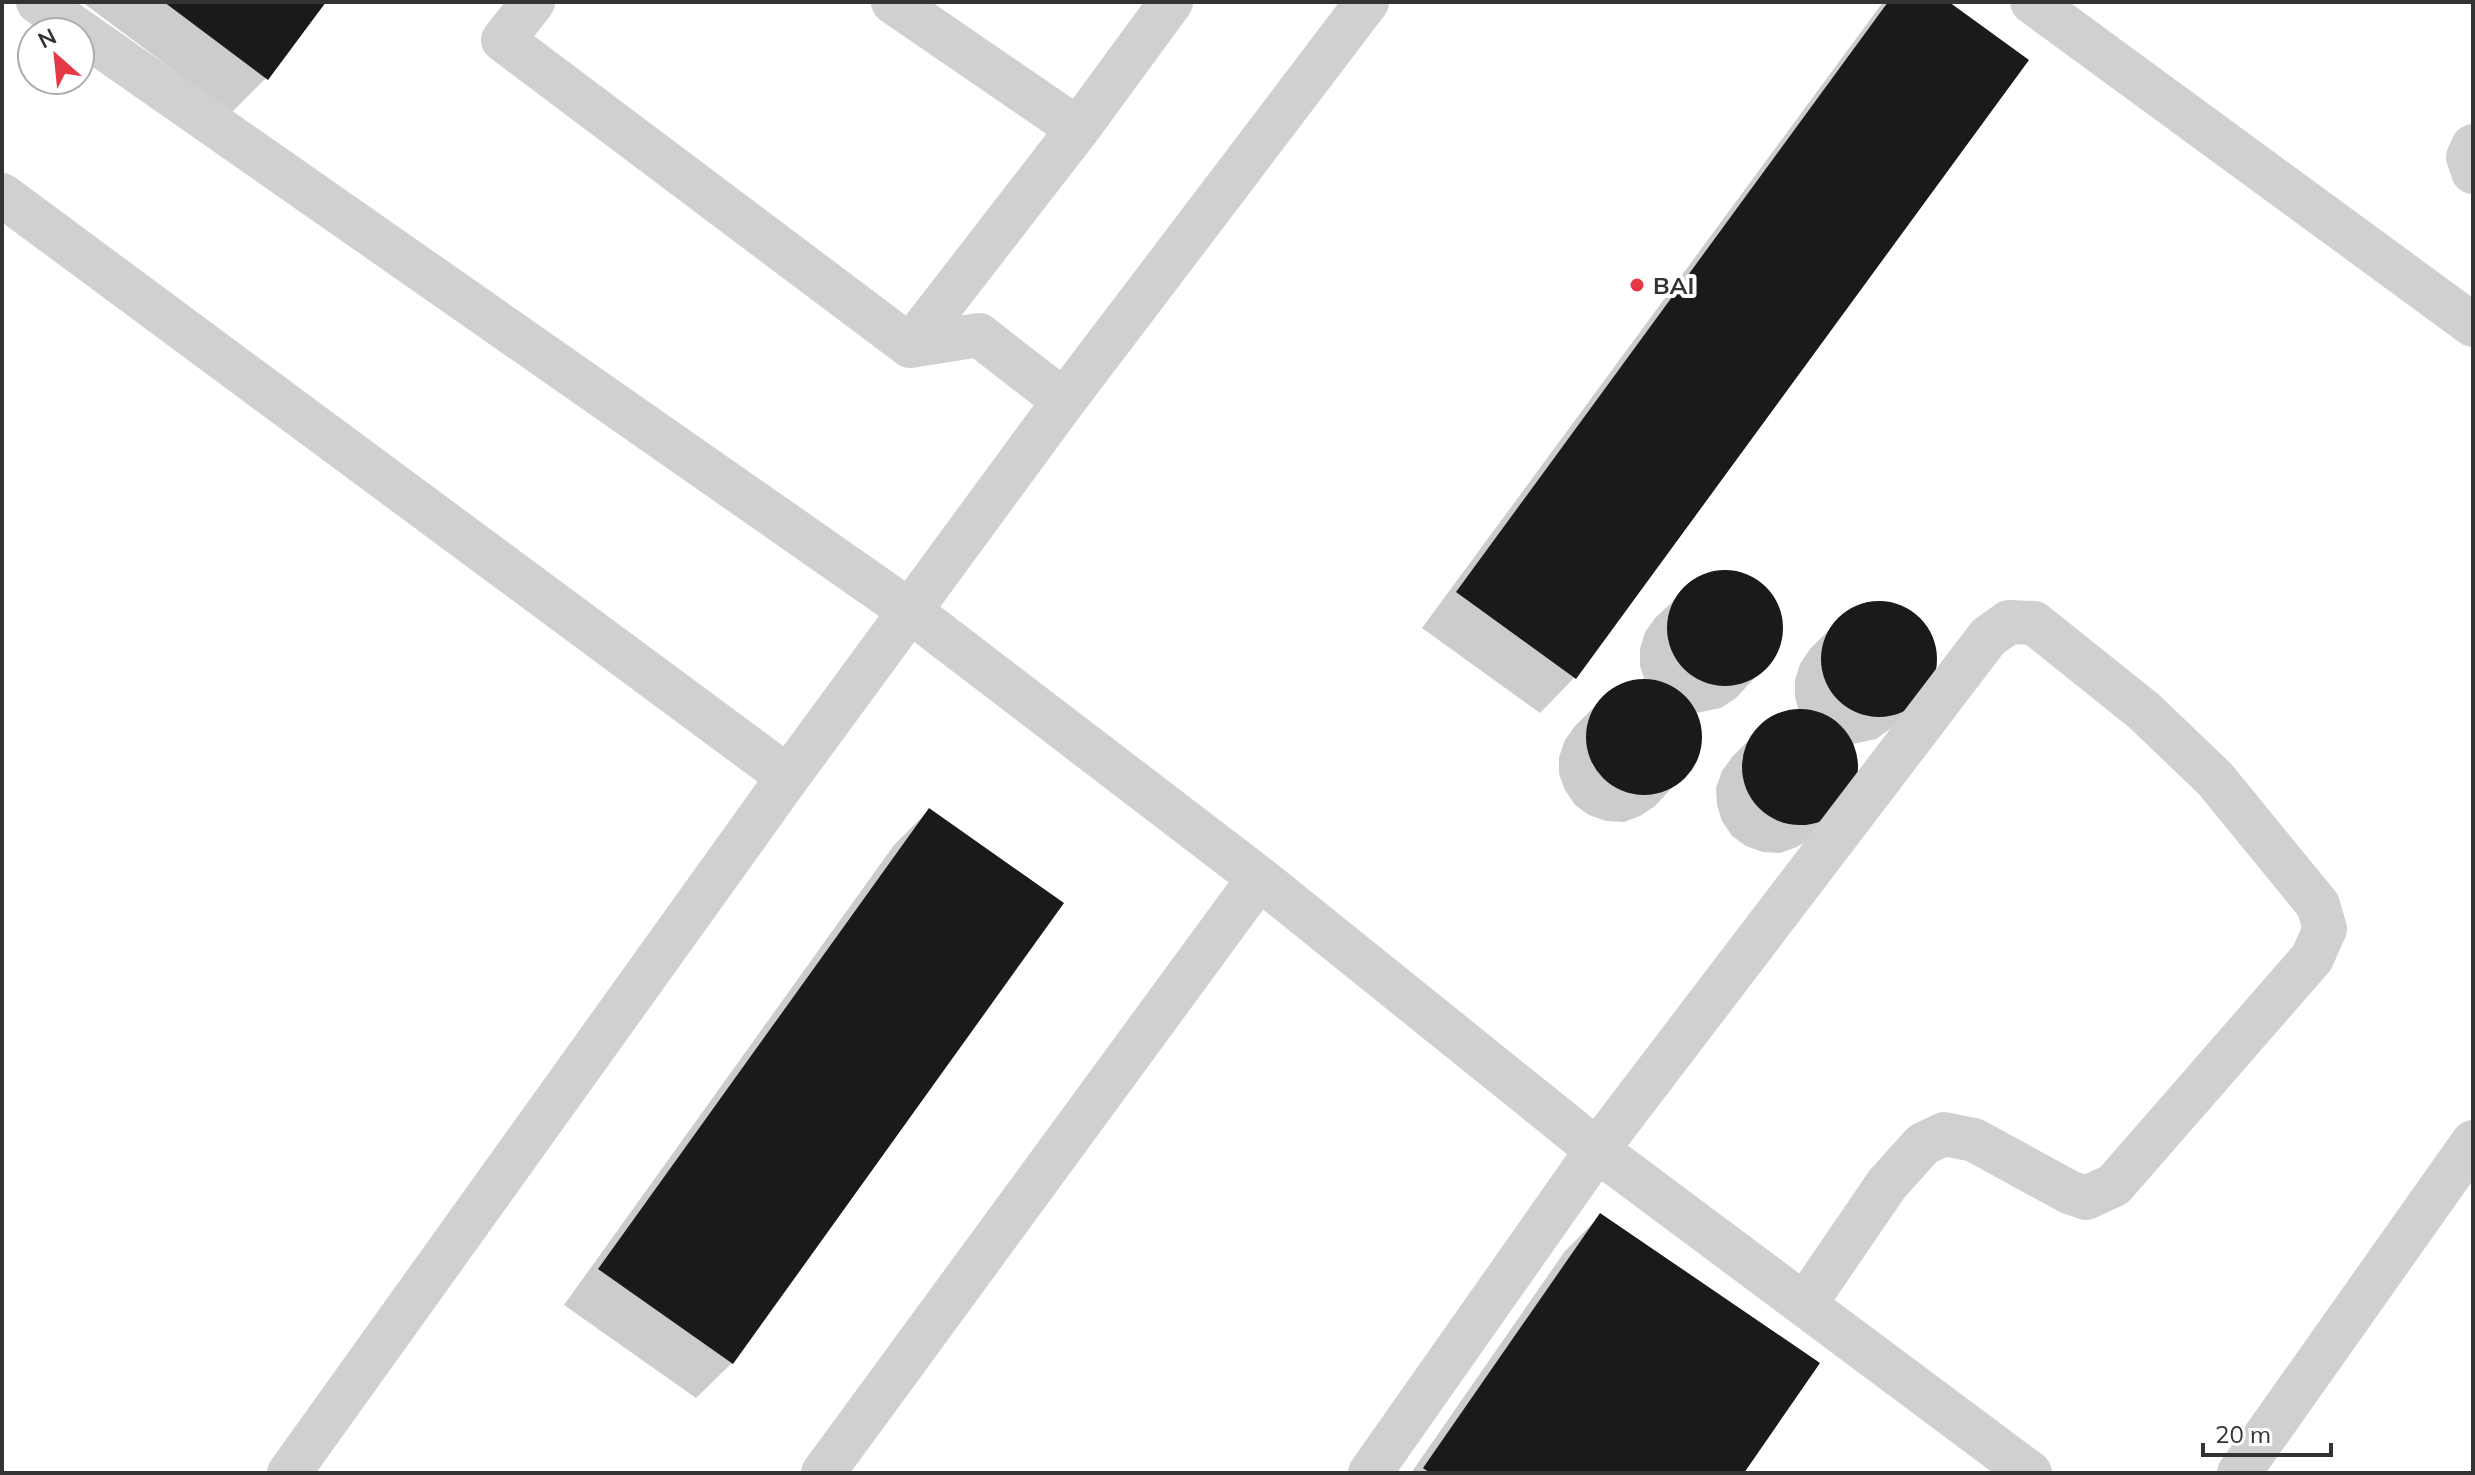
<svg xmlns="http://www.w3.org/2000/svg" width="2475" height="1475" font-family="Mulish,sans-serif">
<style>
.shadow{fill:#0003}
.building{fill:#1a1a1a}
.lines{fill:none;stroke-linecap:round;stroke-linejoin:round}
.minor{stroke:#d0d0d0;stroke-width:44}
.poi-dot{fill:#e63946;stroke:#fff;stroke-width:3}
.labels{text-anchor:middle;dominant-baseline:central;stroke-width:8;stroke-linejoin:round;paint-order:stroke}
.poi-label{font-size:24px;font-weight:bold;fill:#333;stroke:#fff;text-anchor:start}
</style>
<rect width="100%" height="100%" fill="#fff"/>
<!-- shadow -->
<path class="shadow" d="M82,2H324L266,78L231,113Z
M1883,2H1945L1575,677L1540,713L1422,628Z
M1733,572L1750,578L1765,588L1775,603L1781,620V639L1775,656L1736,698L1721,708L1696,713L1700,728V747L1694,764L1655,806L1640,816L1624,822L1606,821L1589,815L1575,805L1565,790L1559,774V757L1565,740L1575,726L1603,698L1617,687L1634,681H1645L1640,666V649L1645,632L1655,618L1697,579L1715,573Z
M1869,604H1887L1905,609L1920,619L1930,634L1935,652V669L1929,687L1890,729L1876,739L1853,744L1858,760L1857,778L1812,837L1797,847L1780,853L1763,852L1746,846L1732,836L1722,821L1717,805L1716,788L1722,771L1732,757L1760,729L1774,719L1799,712L1795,697V680L1800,664L1810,649L1838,621L1852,610Z
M929,810L732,1363L696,1398L564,1305L894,845Z
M1600,1216L1742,1473H1411L1565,1251Z"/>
<!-- building -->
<path class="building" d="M164,2H326L268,80Z
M1888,2H1949L2029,60L1576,679L1456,592Z
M1667 628a58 58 0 1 1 116 0a58 58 0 1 1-116 0Z
M1821 659a58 58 0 1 1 116 0a58 58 0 1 1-116 0Z
M1586 737a58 58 0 1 1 116 0a58 58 0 1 1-116 0Z
M1742 767a58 58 0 1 1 116 0a58 58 0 1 1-116 0Z
M929,808L1064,903L733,1364L598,1269Z
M1600,1213L1820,1363L1744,1473H1430L1423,1468Z"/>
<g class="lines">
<!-- minor -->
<path class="minor" d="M38,2L910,611L1259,878L1597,1150L2030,1473
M533,2L503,40L910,346L979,335L1064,401
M893,2L1078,129
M2032,2L2473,325
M2473,146L2468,157L2473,172
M2,195L788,777
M910,346L1078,129L1171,2
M289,1473L788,777L1064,401L1367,2
M823,1473L1259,878
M1370,1473L1597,1150L1988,637L2009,622L2034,623L2144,711L2215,779L2318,905L2325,929L2312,958L2114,1185L2086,1198L2069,1192L1974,1140L1944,1134L1923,1144L1887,1184L1805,1304
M2239,1473L2473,1142"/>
</g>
<!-- markers -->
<circle class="poi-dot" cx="1637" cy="285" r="8"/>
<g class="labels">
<!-- poi labels -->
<g class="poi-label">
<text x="1653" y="285">BAI</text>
</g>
</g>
<!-- border -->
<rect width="2475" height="1475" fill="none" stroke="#333333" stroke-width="8"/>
<!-- north arrow -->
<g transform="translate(56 56) rotate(333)"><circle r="38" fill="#ffffff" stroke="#adadad" stroke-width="2"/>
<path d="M0-6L14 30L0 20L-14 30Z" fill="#e63946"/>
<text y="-12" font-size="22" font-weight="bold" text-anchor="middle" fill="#333333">N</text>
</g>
<!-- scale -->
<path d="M2203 1443v12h128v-12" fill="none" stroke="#333333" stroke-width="4"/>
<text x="2215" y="1443" font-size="24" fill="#333333" stroke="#ffffff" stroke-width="6" paint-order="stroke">20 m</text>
</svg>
